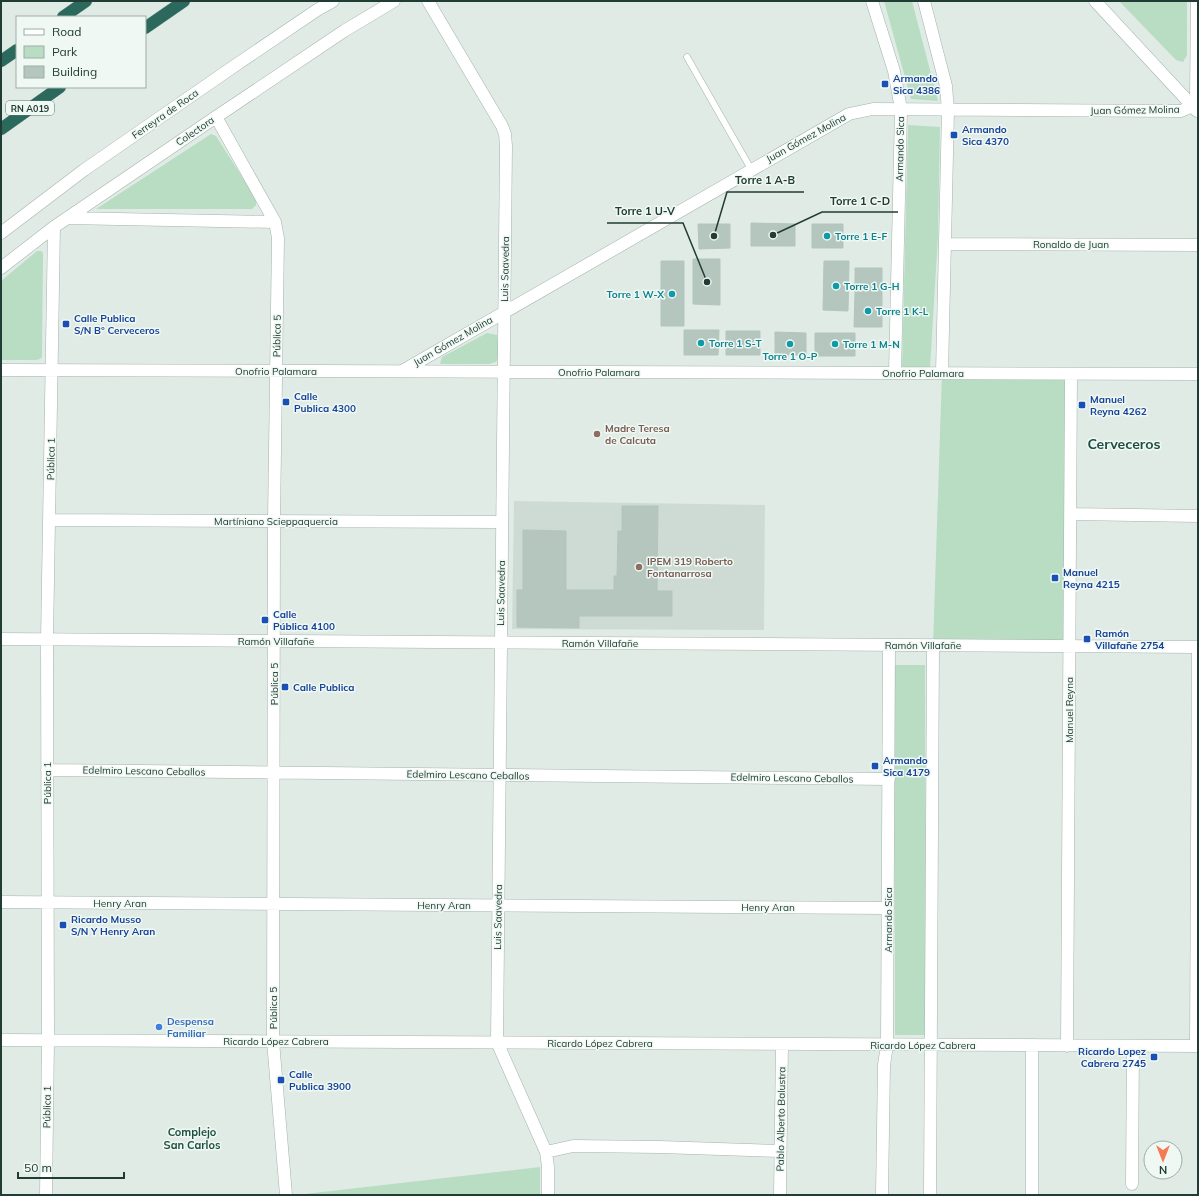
<svg xmlns="http://www.w3.org/2000/svg" width="1199" height="1196" font-family="Mulish,sans-serif">
<style>
.built{fill:#cedbd5}
.green{fill:#b8ddc2}
.building{fill:#b5c6bf;stroke:#b2c5bd}
.lines{fill:none;stroke-linecap:round;stroke-linejoin:round}
.service-casing{stroke:#a3b3ad;stroke-width:7}
.minor-casing{stroke:#a3b3ad;stroke-width:13}
.tertiary-casing{stroke:#a3b3ad;stroke-width:13}
.motorway-casing{stroke:#c1c8c6;stroke-width:13}
.service{stroke:#fff;stroke-width:6}
.minor{stroke:#fff;stroke-width:12}
.tertiary{stroke:#fff;stroke-width:12}
.motorway{stroke:#2b695c;stroke-width:12}
.transit-dot{fill:#1a4fb4;stroke:#f0f8f4;stroke-width:1.5}
.culture-dot{fill:#0f9aa8;stroke:#f0f8f4;stroke-width:1.5}
.education-dot{fill:#8d6e63;stroke:#f0f8f4;stroke-width:1.5}
.shop-dot{fill:#3f7fe0;stroke:#f0f8f4;stroke-width:1.5}
.labels{text-anchor:middle;dominant-baseline:central;stroke-width:3;stroke-linejoin:round;paint-order:stroke}
.shield{fill:#f0f8f4;stroke:#5e746e;stroke-width:1}
.shield-label{font-size:9px;font-weight:bold;fill:#203c34}
.transit-label{font-size:10px;font-weight:bold;fill:#164399;stroke:#f0f8f4;text-anchor:start}
.street-label{font-size:10px;fill:#203c34;stroke:#f0f8f4}
.culture-label{font-size:10px;font-weight:bold;fill:#0d838f;stroke:#f0f8f4;text-anchor:start}
.education-label{font-size:10px;font-weight:bold;fill:#785e54;stroke:#f0f8f4;text-anchor:start}
.shop-label{font-size:10px;font-weight:bold;fill:#366cbe;stroke:#f0f8f4;text-anchor:start}
.neighbourhood-label{font-size:11px;font-weight:bold;fill:#1c4f42;stroke:#f0f8f4}
.district-label{font-size:14px;font-weight:bold;fill:#1c4f42;stroke:#f0f8f4}
.leader{fill:none;stroke:#203c34;stroke-width:1.5}
.callout-dot{fill:#203c34;stroke:#f0f8f4;stroke-width:1.5}
.callout-label{font-size:11px;text-anchor:middle;font-weight:bold;fill:#203c34;stroke:#f0f8f4;stroke-width:3;stroke-linejoin:round;paint-order:stroke}
</style>
<rect width="100%" height="100%" fill="#e0ebe6"/>
<!-- built -->
<path class="built" d="M514,501L765,505L764,630L512,629Z"/>
<!-- green -->
<path class="green" d="M884,1H912L938,101L911,99Z
M1119,1H1187V55L1183,62L1176,60Z
M908,125L940,127L938,236L930,368L902,369Z
M211,134L216,136L256,199V205L252,209H96Z
M37,251H41L43,253L42,357L40,359L36,360H1V281Z
M487,333L497,335L499,355L496,362L489,364H440L442,357Z
M942,373L1071,374L1069,646L933,645Z
M894,665H925L926,1035H895Z
M540,1167V1195H296Z"/>
<!-- building -->
<path class="building" d="M751,223L795,224V246H751Z
M698,224H730V248L699,249Z
M812,224H843V248H812Z
M693,259H720V305L693,304Z
M661,261H684V326H661Z
M824,261H849L848,311L823,310Z
M855,268H882V294H855Z
M855,294H882V327H854Z
M684,330H719L718,355H684Z
M726,331H760V355H726Z
M775,332L806,333V355H775Z
M815,333H855V356H815Z
M622,506H658L657,591H672V616H579V628L517,627V590H523V530L566,531V590H614V576H617L618,531H622Z"/>
<g class="lines">
<!-- service casing -->
<g class="service-casing">
<path id="service" d="M687,57L751,169"/>
</g>
<!-- minor casing -->
<g class="minor-casing">
<path id="minor" d="M428,1L502,126L505,134L506,146L497,1042L546,1152L548,1167V1195
M872,1L894,71L901,109L895,373
M924,1L946,86L948,110L942,373
M1095,1L1197,111
M1193,106L1196,96L1197,1
M216,117L275,222L278,238L274,521L273,1041L286,1195
M67,218L275,222
M945,244L1198,245
M1,268L54,227L216,117L344,31L394,1
M1,370L1198,374
M404,370L849,114L873,109L1181,111L1193,106
M1070,514L1198,516
M50,520L502,522
M1,639L1198,647
M47,770L889,779
M1,902L888,908
M1,1040L1198,1046
M1067,1046L1071,374
M1196,1046L1198,647
M546,1152L573,1146L660,1147L780,1151
M1132,1184L1133,1046
M46,1195L48,1040L47,640L54,227
M780,1195L782,1044
M882,1195L884,1065L887,1045L889,645
M930,1195L933,645
M1032,1195V1045"/>
</g>
<!-- tertiary casing -->
<g class="tertiary-casing">
<path id="tertiary" d="M1,233L84,170L230,69L317,10L333,1"/>
</g>
<!-- motorway casing -->
<g class="motorway-casing">
<path id="motorway" d="M63,17L86,1
M145,28L184,1
M1,61L17,50
M1,129L60,87"/>
</g>
<!-- service -->
<use href="#service" class="service"/>
<!-- minor -->
<use href="#minor" class="minor"/>
<!-- tertiary -->
<use href="#tertiary" class="tertiary"/>
<!-- motorway -->
<use href="#motorway" class="motorway"/>
</g>
<!-- markers -->
<g class="transit-dot">
<rect x="881" y="80" width="8" height="8" rx="2"/>
<rect x="950" y="131" width="8" height="8" rx="2"/>
<rect x="62" y="320" width="8" height="8" rx="2"/>
<rect x="282" y="398" width="8" height="8" rx="2"/>
<rect x="1078" y="401" width="8" height="8" rx="2"/>
<rect x="1051" y="574" width="8" height="8" rx="2"/>
<rect x="261" y="616" width="8" height="8" rx="2"/>
<rect x="1083" y="635" width="8" height="8" rx="2"/>
<rect x="281" y="683" width="8" height="8" rx="2"/>
<rect x="871" y="762" width="8" height="8" rx="2"/>
<rect x="59" y="921" width="8" height="8" rx="2"/>
<rect x="1150" y="1053" width="8" height="8" rx="2"/>
<rect x="277" y="1076" width="8" height="8" rx="2"/>
</g>
<g class="culture-dot">
<circle cx="827" cy="236" r="4"/>
<circle cx="836" cy="286" r="4"/>
<circle cx="672" cy="294" r="4"/>
<circle cx="868" cy="311" r="4"/>
<circle cx="701" cy="343" r="4"/>
<circle cx="790" cy="344" r="4"/>
<circle cx="835" cy="344" r="4"/>
</g>
<g class="education-dot">
<circle cx="597" cy="434" r="4"/>
<circle cx="639" cy="567" r="4"/>
</g>
<circle class="shop-dot" cx="159" cy="1027" r="4"/>
<g class="labels">
<!-- shield labels -->
<rect class="shield" x="6" y="101" width="48" height="14" rx="3"/>
<g class="shield-label">
<text x="30" y="108">RN A019</text>
</g>
<!-- transit labels -->
<g class="transit-label">
<text x="893" y="78">Armando<tspan x="893" dy="12">Sica 4386</tspan></text>
<text x="962" y="129">Armando<tspan x="962" dy="12">Sica 4370</tspan></text>
<text x="74" y="318">Calle Publica<tspan x="74" dy="12">S/N B° Cerveceros</tspan></text>
<text x="294" y="396">Calle<tspan x="294" dy="12">Publica 4300</tspan></text>
<text x="1090" y="399">Manuel<tspan x="1090" dy="12">Reyna 4262</tspan></text>
<text x="1063" y="572">Manuel<tspan x="1063" dy="12">Reyna 4215</tspan></text>
<text x="273" y="614">Calle<tspan x="273" dy="12">Pública 4100</tspan></text>
<text x="1095" y="633">Ramón<tspan x="1095" dy="12">Villafañe 2754</tspan></text>
<text x="293" y="687">Calle Publica</text>
<text x="883" y="760">Armando<tspan x="883" dy="12">Sica 4179</tspan></text>
<text x="71" y="919">Ricardo Musso<tspan x="71" dy="12">S/N Y Henry Aran</tspan></text>
<text x="1146" y="1051" text-anchor="end">Ricardo Lopez<tspan x="1146" dy="12">Cabrera 2745</tspan></text>
<text x="289" y="1074">Calle<tspan x="289" dy="12">Publica 3900</tspan></text>
</g>
<!-- street labels -->
<g class="street-label">
<text transform="translate(1135 110) rotate(-1)">Juan Gómez Molina</text>
<text transform="translate(165 114) rotate(-35)">Ferreyra de Roca</text>
<text transform="translate(195 131) rotate(-34)">Colectora</text>
<text transform="translate(806 138) rotate(-29)">Juan Gómez Molina</text>
<text transform="translate(900 149) rotate(-89)">Armando Sica</text>
<text x="1071" y="244">Ronaldo de Juan</text>
<text transform="translate(505 269) rotate(-89)">Luis Saavedra</text>
<text transform="translate(277 336) rotate(-89)">Pública 5</text>
<text transform="translate(453 341) rotate(-30)">Juan Gómez Molina</text>
<text x="276" y="371">Onofrio Palamara</text>
<text x="599" y="372">Onofrio Palamara</text>
<text x="923" y="373">Onofrio Palamara</text>
<text transform="translate(51 459) rotate(-89)">Pública 1</text>
<text x="276" y="521">Martíniano Scieppaquercia</text>
<text transform="translate(501 593) rotate(-89)">Luis Saavedra</text>
<text x="276" y="641">Ramón Villafañe</text>
<text x="600" y="643">Ramón Villafañe</text>
<text x="923" y="645">Ramón Villafañe</text>
<text transform="translate(274 684) rotate(-90)">Pública 5</text>
<text transform="translate(1069 710) rotate(-90)">Manuel Reyna</text>
<text transform="translate(144 771) rotate(1)">Edelmiro Lescano Ceballos</text>
<text transform="translate(468 775) rotate(1)">Edelmiro Lescano Ceballos</text>
<text transform="translate(792 778) rotate(1)">Edelmiro Lescano Ceballos</text>
<text transform="translate(47 783) rotate(-90)">Pública 1</text>
<text x="120" y="903">Henry Aran</text>
<text x="444" y="905">Henry Aran</text>
<text x="768" y="907">Henry Aran</text>
<text transform="translate(498 917) rotate(-89)">Luis Saavedra</text>
<text transform="translate(888 920) rotate(-90)">Armando Sica</text>
<text transform="translate(273 1008) rotate(-90)">Pública 5</text>
<text x="276" y="1041">Ricardo López Cabrera</text>
<text x="600" y="1043">Ricardo López Cabrera</text>
<text x="923" y="1045">Ricardo López Cabrera</text>
<text transform="translate(47 1107) rotate(-89)">Pública 1</text>
<text transform="translate(781 1119) rotate(-89)">Pablo Alberto Balustra</text>
</g>
<!-- culture labels -->
<g class="culture-label">
<text x="835" y="236">Torre 1 E-F</text>
<text x="844" y="286">Torre 1 G-H</text>
<text x="664" y="294" text-anchor="end">Torre 1 W-X</text>
<text x="876" y="311">Torre 1 K-L</text>
<text x="709" y="343">Torre 1 S-T</text>
<text x="843" y="344">Torre 1 M-N</text>
<text x="790" y="356" text-anchor="middle">Torre 1 O-P</text>
</g>
<!-- education labels -->
<g class="education-label">
<text x="605" y="428">Madre Teresa<tspan x="605" dy="12">de Calcuta</tspan></text>
<text x="647" y="561">IPEM 319 Roberto<tspan x="647" dy="12">Fontanarrosa</tspan></text>
</g>
<!-- shop labels -->
<g class="shop-label">
<text x="167" y="1021">Despensa<tspan x="167" dy="12">Familiar</tspan></text>
</g>
<!-- neighbourhood labels -->
<g class="neighbourhood-label">
<text x="192" y="1132">Complejo<tspan x="192" dy="13">San Carlos</tspan></text>
</g>
<!-- district labels -->
<g class="district-label">
<text x="1124" y="444">Cerveceros</text>
</g>
</g>
<!-- callouts -->
<path class="leader" d="M714 236L727 192H804M773 235L822 212H898M707 282L683 223H607"/>
<g class="callout-dot">
<circle cx="714" cy="236" r="4"/>
<circle cx="773" cy="235" r="4"/>
<circle cx="707" cy="282" r="4"/>
</g>
<g class="callout-label">
<text x="765" y="184">Torre 1 A-B</text>
<text x="860" y="205">Torre 1 C-D</text>
<text x="645" y="215">Torre 1 U-V</text>
</g>
<!-- border -->
<rect width="1199" height="1196" fill="none" stroke="#203c34" stroke-width="4"/>
<!-- legend -->
<rect x="16" y="16" width="130" height="72" fill="#f0f8f4" stroke="#9dada7"/>
<rect x="24" y="29" width="20" height="6" fill="#ffffff" stroke="#9dada7"/>
<text x="52" y="36" font-size="12" fill="#203c34">Road</text>
<rect x="24" y="46" width="20" height="12" fill="#b8ddc2" stroke="#9dada7"/>
<text x="52" y="56" font-size="12" fill="#203c34">Park</text>
<rect x="24" y="66" width="20" height="12" fill="#b5c6bf" stroke="#9dada7"/>
<text x="52" y="76" font-size="12" fill="#203c34">Building</text>
<!-- north arrow -->
<g transform="translate(1163 1160) rotate(180)"><circle r="19" fill="#f0f8f4" stroke="#9dada7"/>
<path d="M0-3L7 15L0 10L-7 15Z" fill="#f67b54"/>
<text y="-6" font-size="11" font-weight="bold" text-anchor="middle" fill="#203c34">N</text>
</g>
<!-- scale -->
<path d="M18 1172v6h106v-6" fill="none" stroke="#203c34" stroke-width="2"/>
<text x="24" y="1172" font-size="12" fill="#203c34" stroke="#f0f8f4" stroke-width="3" paint-order="stroke">50 m</text>
</svg>
